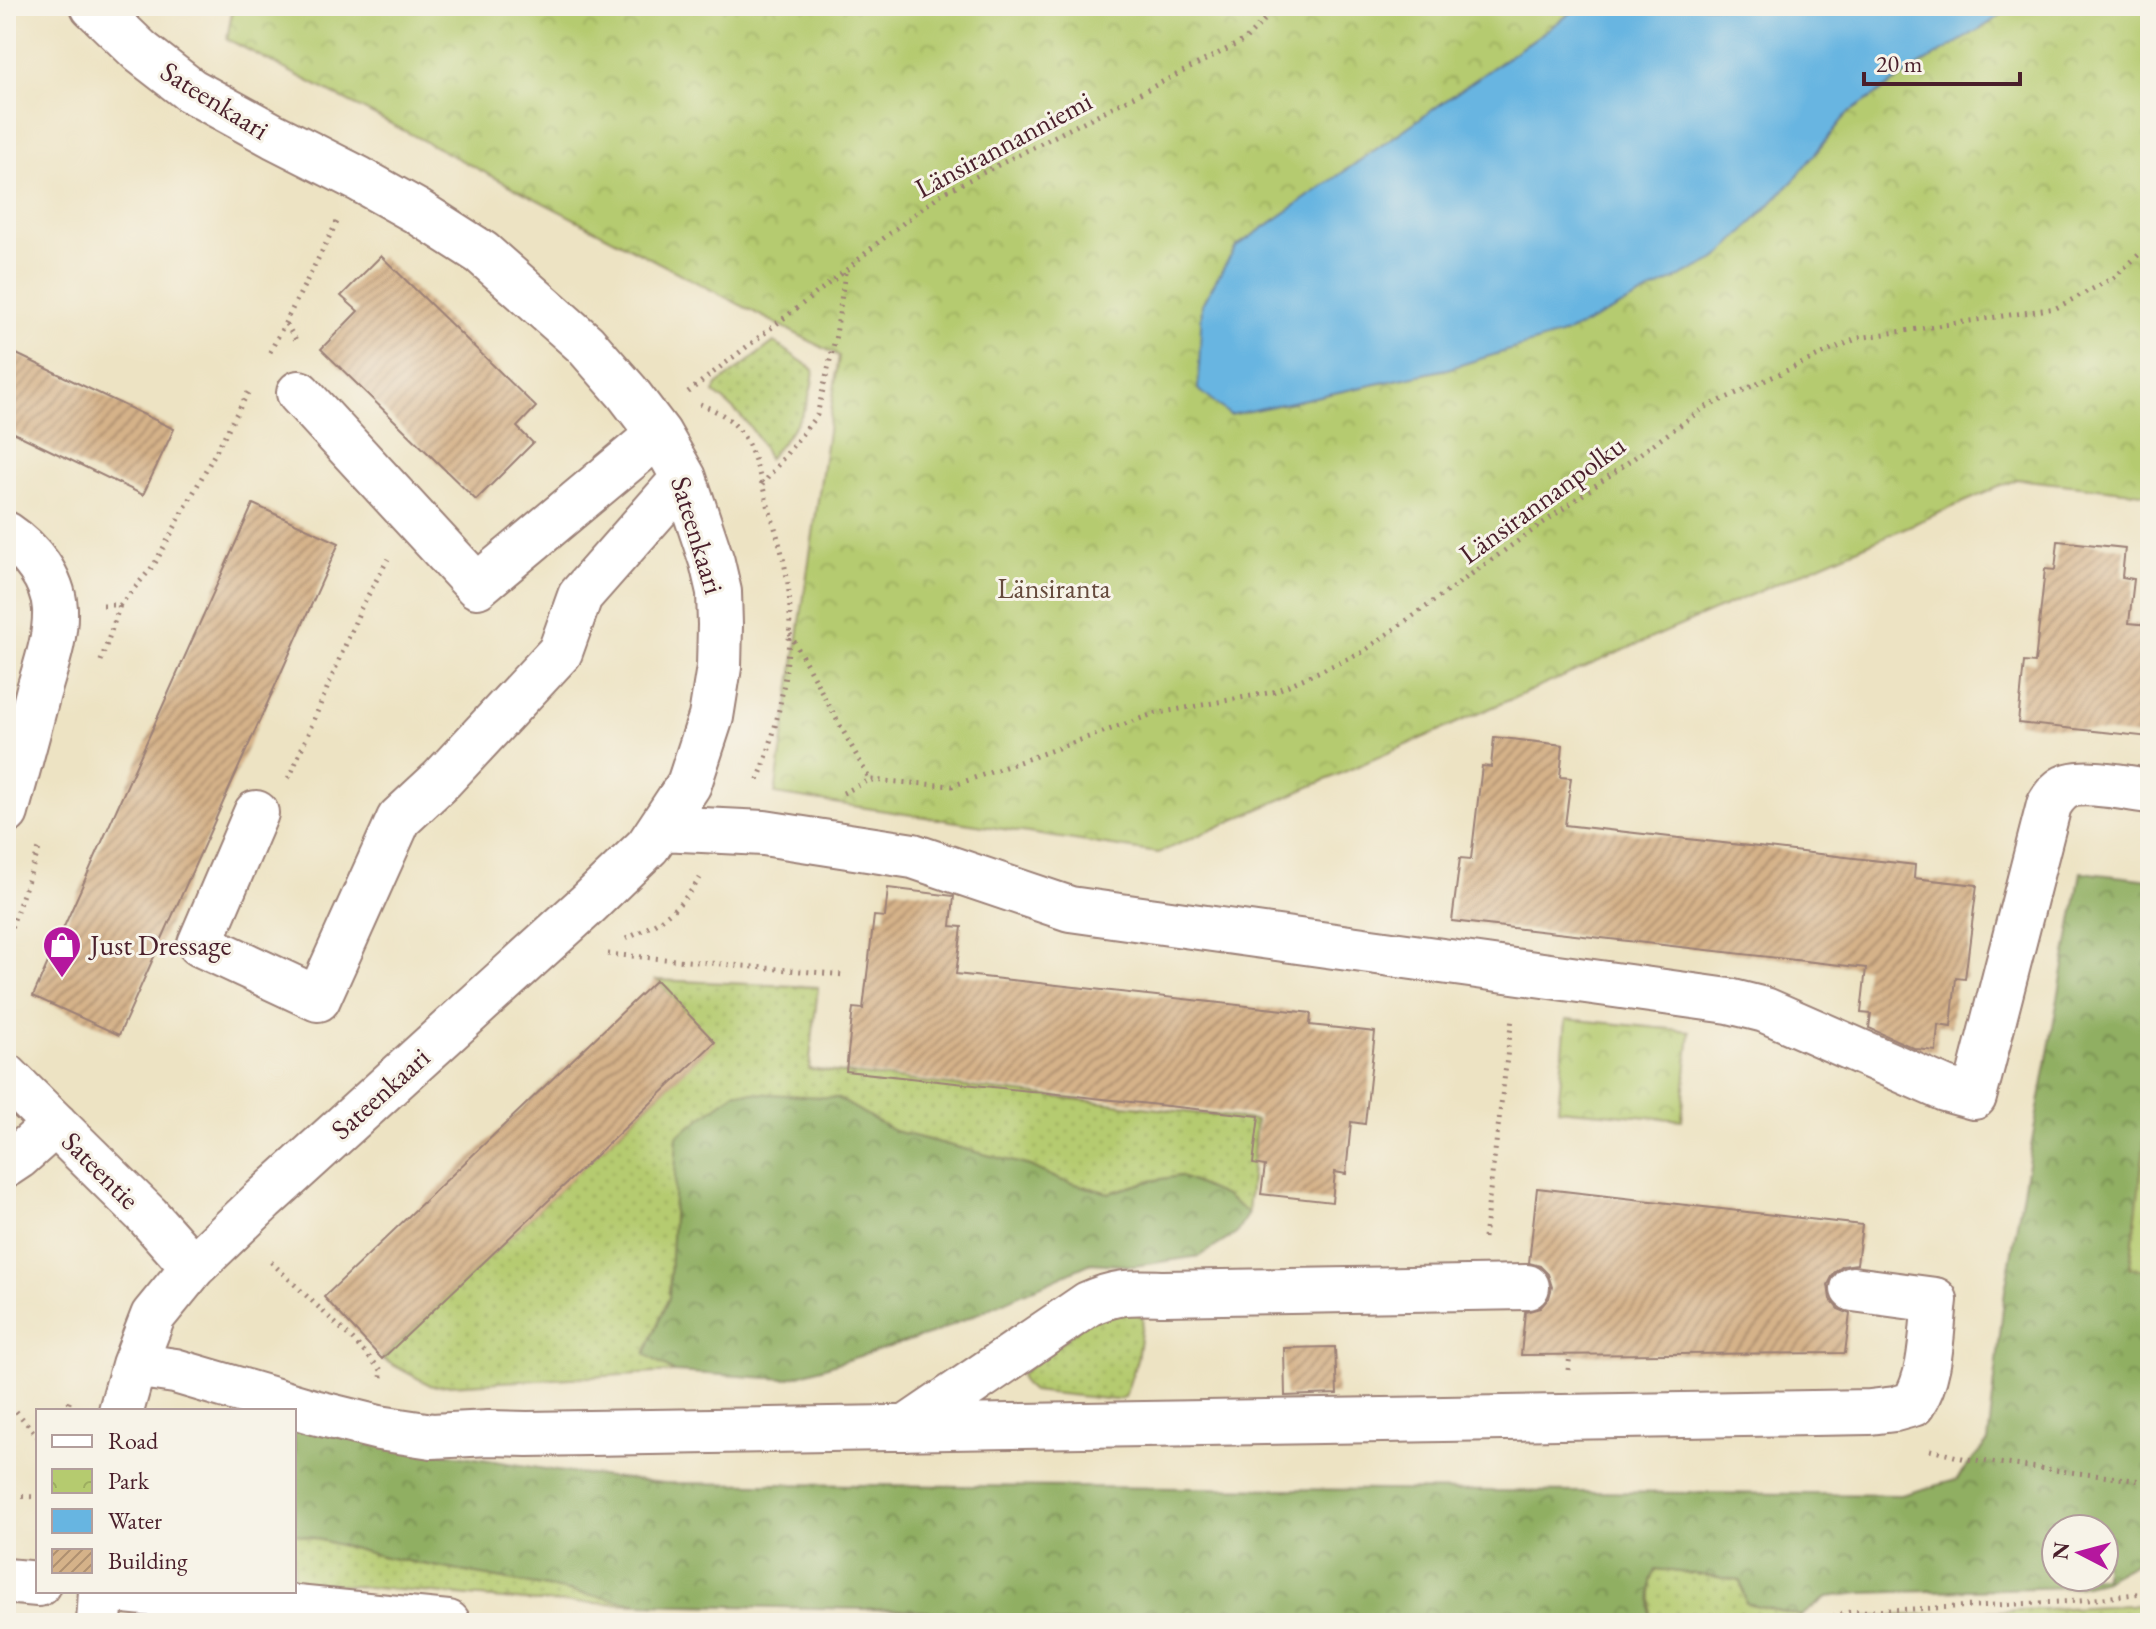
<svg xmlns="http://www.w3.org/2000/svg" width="2156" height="1629" font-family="'EB Garamond',serif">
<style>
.grass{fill:url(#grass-dots);stroke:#80754d;stroke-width:2}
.forest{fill:url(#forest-crowns);stroke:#6d6746;stroke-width:2;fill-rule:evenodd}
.park{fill:url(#park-crowns);stroke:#80754d;stroke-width:2}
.water{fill:#67b5e1;stroke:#586a86;stroke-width:2}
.building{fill:url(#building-hatch)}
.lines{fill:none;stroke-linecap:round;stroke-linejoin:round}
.minor-casing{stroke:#9c8177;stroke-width:48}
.major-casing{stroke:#9c8177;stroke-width:48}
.path{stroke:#9c8177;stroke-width:5;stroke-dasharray:2 6;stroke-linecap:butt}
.minor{stroke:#fff;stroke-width:44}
.major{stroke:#fff;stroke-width:44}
.labels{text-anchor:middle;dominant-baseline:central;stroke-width:6;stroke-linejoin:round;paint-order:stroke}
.street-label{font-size:28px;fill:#4a1f2b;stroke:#f7f3e8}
.park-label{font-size:28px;fill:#654a3c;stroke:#f7f3e8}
.poi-label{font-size:28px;fill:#4a1f2b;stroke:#f7f3e8;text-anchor:start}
</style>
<defs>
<pattern id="grass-dots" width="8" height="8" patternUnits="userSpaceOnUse" patternTransform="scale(2)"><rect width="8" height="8" fill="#b5cb6f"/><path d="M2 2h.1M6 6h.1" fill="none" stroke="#9dae60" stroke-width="1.8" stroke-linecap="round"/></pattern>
<pattern id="forest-crowns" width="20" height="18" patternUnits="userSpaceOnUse" patternTransform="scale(2)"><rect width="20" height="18" fill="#90af62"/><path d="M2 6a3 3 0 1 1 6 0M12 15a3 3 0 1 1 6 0" fill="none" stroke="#788e51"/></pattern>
<pattern id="park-crowns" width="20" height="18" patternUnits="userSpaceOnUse" patternTransform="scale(2)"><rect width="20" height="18" fill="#b5cb6f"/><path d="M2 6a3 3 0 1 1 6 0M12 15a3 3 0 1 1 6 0" fill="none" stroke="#9dae60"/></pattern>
<pattern id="building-hatch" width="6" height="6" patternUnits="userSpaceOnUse" patternTransform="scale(2)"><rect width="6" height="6" fill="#d5b289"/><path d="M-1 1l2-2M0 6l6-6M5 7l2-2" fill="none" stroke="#af9070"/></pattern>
</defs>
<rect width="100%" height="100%" fill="#f7f3e8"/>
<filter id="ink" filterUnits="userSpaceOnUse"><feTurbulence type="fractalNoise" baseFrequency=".0125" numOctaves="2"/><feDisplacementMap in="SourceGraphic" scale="16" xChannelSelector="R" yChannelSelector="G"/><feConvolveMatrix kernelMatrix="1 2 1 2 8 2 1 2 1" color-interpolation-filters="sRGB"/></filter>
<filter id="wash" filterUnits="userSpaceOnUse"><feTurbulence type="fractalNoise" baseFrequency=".006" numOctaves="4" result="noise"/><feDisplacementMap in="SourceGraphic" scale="32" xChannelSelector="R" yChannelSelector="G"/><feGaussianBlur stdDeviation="1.8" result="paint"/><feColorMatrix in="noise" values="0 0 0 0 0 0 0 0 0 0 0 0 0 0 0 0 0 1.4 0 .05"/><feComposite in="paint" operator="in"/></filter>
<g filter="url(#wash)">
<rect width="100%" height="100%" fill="#ede3c3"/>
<!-- grass -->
<path class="grass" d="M774,342L814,370C810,413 795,426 768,459C756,429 739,412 714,393L717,385Z
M656,980L818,987L809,1069L1256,1120L1248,1213L1225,1196L1179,1176L1150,1181L1109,1193L1060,1180L1030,1166L894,1131L837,1098L674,1219L669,1297L646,1354L675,1372L432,1386L382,1359L714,1042Z
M1134,1311L1143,1318L1137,1359L1125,1397L1115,1400L1032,1391L1024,1384L1020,1375L1088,1321Z
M294,1533L385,1557L639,1604L538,1602L294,1581Z
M1656,1569L1740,1580L1746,1603L1801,1616L1799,1623H1650L1651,1581Z
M2150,1604V1623H1854L1867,1617Z"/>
<!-- forest -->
<path class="forest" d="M2081,872L2150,880V1113L2148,1114L2130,1267L2150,1270V1555L2102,1581L2077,1587L1861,1593L1827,1597L1801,1616L1746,1603L1740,1580L1656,1569L1651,1581L1650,1623H1041L908,1610L639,1604L385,1557L294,1533V1429L564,1472L664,1483L1901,1495L1956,1480L1988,1442L2005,1290ZM2056,1529H2104V1577H2056Z
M736,1092L837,1098L894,1131L1030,1166L1060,1180L1109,1193L1150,1181L1179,1176L1225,1196L1248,1213L1236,1234L1200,1256L1134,1266L1091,1263L934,1333L786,1379L675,1372L645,1354L669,1297L677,1136Z"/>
<!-- park -->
<path class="park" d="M233,6H1581L1236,247L1230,415L1447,369L1569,331L1794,180L1847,114L1920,65L1988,24L2013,6H2150V494L2017,479L1158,853L775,794L839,356L227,39Z
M1566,1019L1690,1031L1682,1120L1558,1109Z
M2148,1113H2150V1270L2130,1268Z"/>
<!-- water -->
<path class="water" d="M1581,6H2013L1988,24L1920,65L1847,114L1794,180L1718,258L1569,332L1447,369L1230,415L1198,389L1202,304L1236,247Z"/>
<g id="blocks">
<!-- building -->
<path class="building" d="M381,256L536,407L517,427L533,443L476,500L321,349L358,311L341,296Z
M6,349L174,429L143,495L6,429Z
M253,504L339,543L119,1035L33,996Z
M2058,541L2125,548L2122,577L2134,579L2129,623L2150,625V737L2018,723L2024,662L2035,663L2045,569L2055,570Z
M1494,737L1563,745L1560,777L1571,778L1565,825L1915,865L1914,878L1977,885L1965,979L1956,978L1951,1027L1938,1025L1936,1051L1916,1049L1869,1028L1871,1014L1861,1013L1866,968L1452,921L1460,858L1471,859L1482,766L1491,767Z
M888,888L954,896L951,926L962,927L956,974L1311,1013L1310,1025L1375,1032L1365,1124L1351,1122L1346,1174L1335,1172L1332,1202L1261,1194L1265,1166L1253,1164L1259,1116L846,1071L853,1008L863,1009L874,916L885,917Z
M656,980L715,1042L382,1359L324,1297Z
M1537,1188L1862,1225L1857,1264L1843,1266L1834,1273L1828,1285L1830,1299L1838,1309L1850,1314L1845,1353L1521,1355L1525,1312L1540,1308L1549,1298L1552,1287L1548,1274L1540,1266L1529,1263Z
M1335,1347L1337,1394L1285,1396L1284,1348Z"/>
</g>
</g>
<g filter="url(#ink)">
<use href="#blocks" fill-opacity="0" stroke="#9c8177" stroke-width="2"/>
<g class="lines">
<!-- minor casing -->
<g class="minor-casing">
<path id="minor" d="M93,6L141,52L190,90L274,136L359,179L418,212L482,253L585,344L627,392L659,434L684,478L712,562L719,592L720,625L719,667L711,717L689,784L648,846L588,904L263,1200L193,1267L153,1316L134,1365L121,1411
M299,393L477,586L659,434
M6,534C30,550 53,578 55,609C56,638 46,665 38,693C28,733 17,772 6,812
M256,813L200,944L318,999L399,819L442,779L560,652L580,596L684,478
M661,828L764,833L913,856L1070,909L1729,1001L1765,1010L1945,1089L1974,1097L2049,805C2052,800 2056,794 2061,790C2078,776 2129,789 2150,791
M6,1076L148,1216L193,1267
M6,1165L18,1157L55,1124
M134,1365L175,1371L314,1412L379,1428L432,1436L489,1433L527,1434L1870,1412L1895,1409L1913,1404C1932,1375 1931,1334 1935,1300L1853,1289
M906,1428L1088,1304C1118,1290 1133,1292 1164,1293L1527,1287
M99,1623L101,1591"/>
</g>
<!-- major casing -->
<g class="major-casing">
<path id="major" d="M6,1581L38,1584
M125,1591L448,1623"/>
</g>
<!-- path -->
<path class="path" d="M286,324L298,343
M270,352L337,222
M688,392L845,271L880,241L941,194L1245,40L1277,6
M700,404C709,408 719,412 727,418C753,437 759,476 768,505C777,534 786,563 789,593C794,646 778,736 756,784
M762,485L817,415L836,335L845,273
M103,605H120L154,565L250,389
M790,634L870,780L952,786L1153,714L1273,692L1361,653L1704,408L1858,338L2056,308L2115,277L2150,244
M101,661L120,605
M288,778L291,774L361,608L388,559
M843,793L870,780
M626,939C658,924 681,908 700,878
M6,942L39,849
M608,954L845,975
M1484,1238L1512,1018
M271,1262L352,1339L382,1371L381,1377
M1568,1370L1570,1355
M6,1399L38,1437
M66,1411L70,1400
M1930,1450L1966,1459L2150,1482
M6,1496L38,1497
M1828,1623L1832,1617L1850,1612L2080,1601L2150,1592"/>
<!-- minor -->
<use href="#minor" class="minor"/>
<!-- major -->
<use href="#major" class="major"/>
</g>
</g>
<!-- icons -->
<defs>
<g id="shop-pin" transform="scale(2)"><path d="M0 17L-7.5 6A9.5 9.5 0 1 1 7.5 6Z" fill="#b5179e" stroke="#f7f3e8"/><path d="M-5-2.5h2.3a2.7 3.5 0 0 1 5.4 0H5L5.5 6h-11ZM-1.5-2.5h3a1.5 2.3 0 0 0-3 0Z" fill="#fff"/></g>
</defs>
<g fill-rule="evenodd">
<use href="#shop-pin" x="62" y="945"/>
</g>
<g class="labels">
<!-- street labels -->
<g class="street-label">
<text transform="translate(215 100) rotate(32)">Sateenkaari</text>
<text transform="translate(1003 144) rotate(-28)">Länsirannanniemi</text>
<text transform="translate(1542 499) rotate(-36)">Länsirannanpolku</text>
<text transform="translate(698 535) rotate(73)">Sateenkaari</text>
<text transform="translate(380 1093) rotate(-42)">Sateenkaari</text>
<text transform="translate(101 1170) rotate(45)">Sateentie</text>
</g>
<!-- park labels -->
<g class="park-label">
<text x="1054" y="588">Länsiranta</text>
</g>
<!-- poi labels -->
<g class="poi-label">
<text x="90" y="945">Just Dressage</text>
</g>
</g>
<!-- margin -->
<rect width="2156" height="1629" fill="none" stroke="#f7f3e8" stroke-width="32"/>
<!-- legend -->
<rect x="36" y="1409" width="260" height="184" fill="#f7f3e8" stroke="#b29e9c" stroke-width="2"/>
<rect x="52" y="1435" width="40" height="12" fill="#ffffff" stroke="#b29e9c" stroke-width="2"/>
<text x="108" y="1449" font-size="24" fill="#4a1f2b">Road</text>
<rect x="52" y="1469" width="40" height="24" fill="url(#park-crowns)" stroke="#b29e9c" stroke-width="2"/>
<text x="108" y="1489" font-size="24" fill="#4a1f2b">Park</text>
<rect x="52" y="1509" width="40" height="24" fill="#67b5e1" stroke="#b29e9c" stroke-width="2"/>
<text x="108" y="1529" font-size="24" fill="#4a1f2b">Water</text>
<rect x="52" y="1549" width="40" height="24" fill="url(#building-hatch)" stroke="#b29e9c" stroke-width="2"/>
<text x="108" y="1569" font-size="24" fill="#4a1f2b">Building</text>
<!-- north arrow -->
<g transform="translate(2080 1553) rotate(276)"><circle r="38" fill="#f7f3e8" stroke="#b29e9c" stroke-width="2"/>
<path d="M0-6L14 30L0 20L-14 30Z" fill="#b5179e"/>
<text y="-12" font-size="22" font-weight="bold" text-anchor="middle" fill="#4a1f2b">N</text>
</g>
<!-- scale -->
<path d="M1864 72v12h156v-12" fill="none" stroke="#4a1f2b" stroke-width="4"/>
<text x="1876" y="72" font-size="24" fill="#4a1f2b" stroke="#f7f3e8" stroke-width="6" paint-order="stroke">20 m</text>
</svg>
